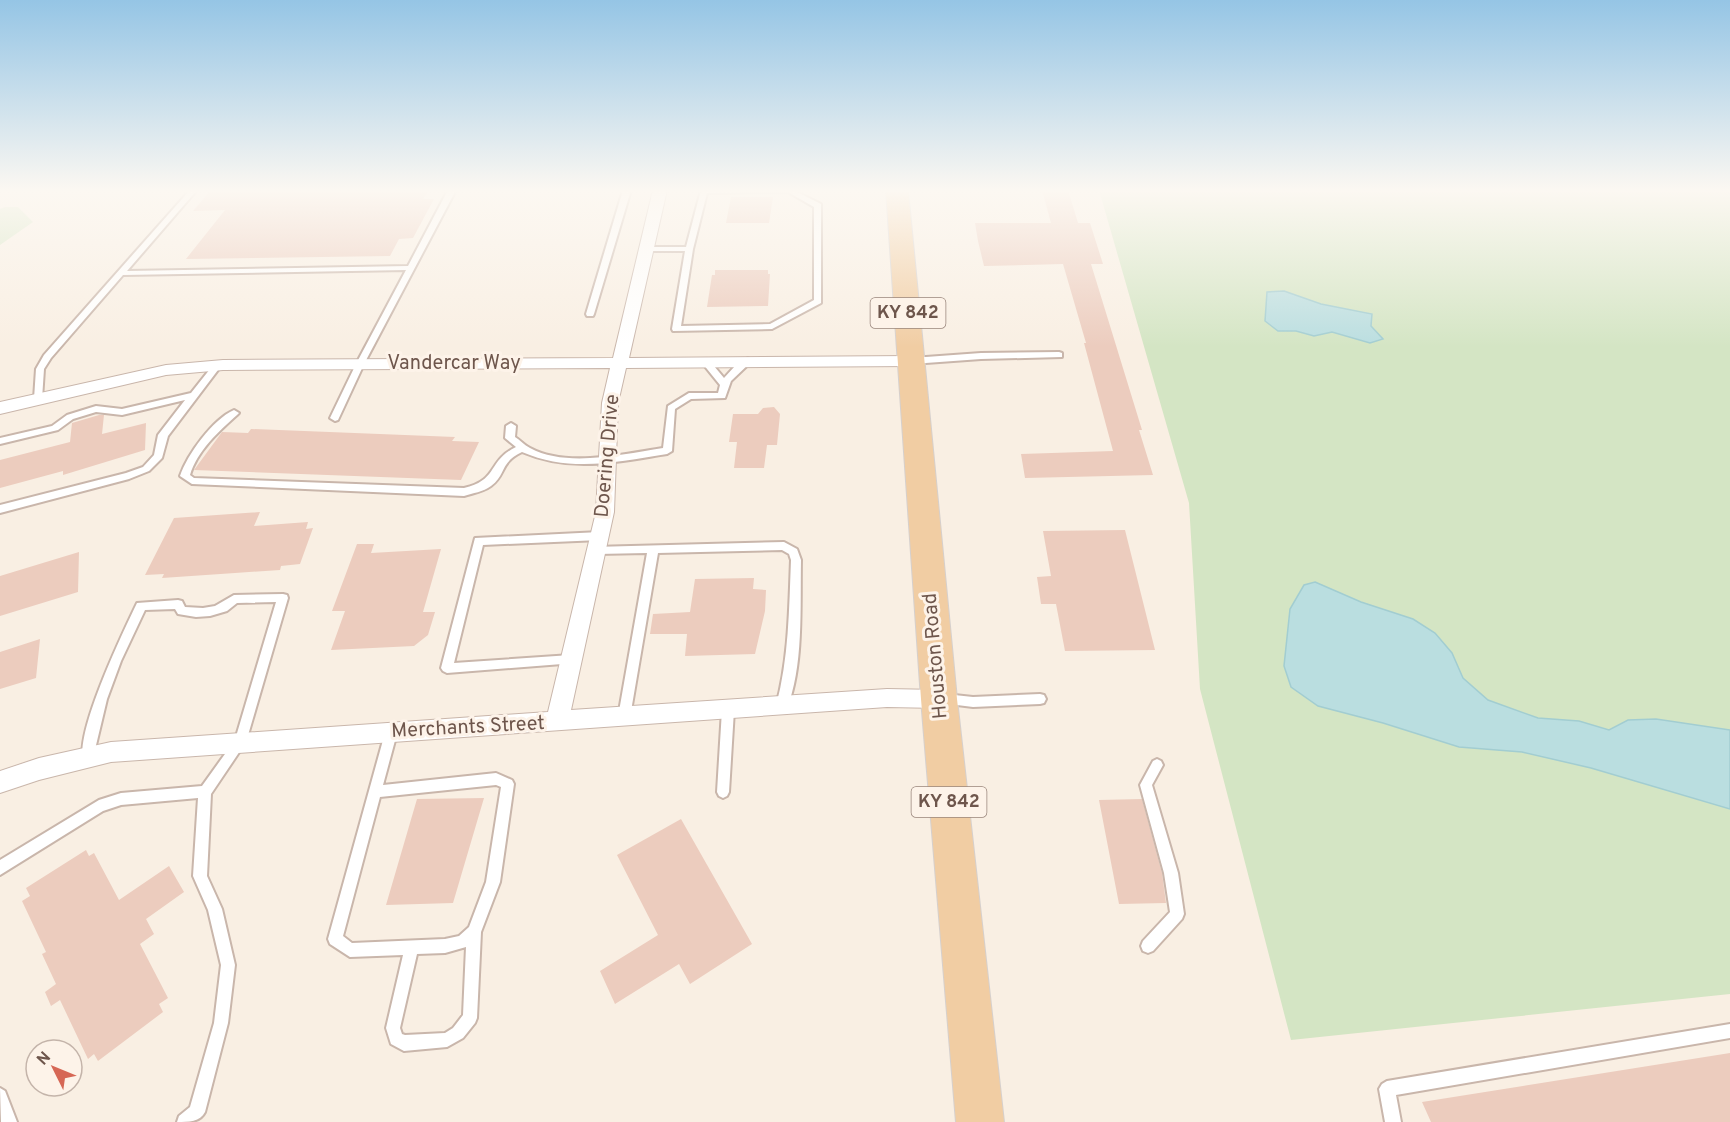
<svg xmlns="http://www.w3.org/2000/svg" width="1730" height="1122" font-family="Overpass,sans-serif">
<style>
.green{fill:#d4e5c4}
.water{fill:#badee0;stroke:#a2cdd1;stroke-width:1.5}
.building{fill:#ecccbe}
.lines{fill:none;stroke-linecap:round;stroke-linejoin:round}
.service-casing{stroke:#c9b6ab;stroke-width:4}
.minor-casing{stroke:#c9b6ab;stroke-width:2}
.primary-casing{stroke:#d6d0cd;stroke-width:2}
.service{fill:#fff;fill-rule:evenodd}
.minor{fill:#fff;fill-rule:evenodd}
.primary{fill:#f1cda3;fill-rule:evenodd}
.labels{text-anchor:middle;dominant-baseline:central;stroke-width:6;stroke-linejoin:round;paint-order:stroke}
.shield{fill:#fdf3e9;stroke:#99857b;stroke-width:1.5}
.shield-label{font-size:18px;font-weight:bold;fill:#6e564c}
.street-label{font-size:20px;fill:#6e564c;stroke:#fdf3e9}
</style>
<rect width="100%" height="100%" fill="#f9efe3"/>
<!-- green -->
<path class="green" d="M1099,190H1730V994L1291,1040L1200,689L1189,503Z
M5,207H18L33,222L0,245V209Z"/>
<!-- water -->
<path class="water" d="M1284,291L1321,304L1372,314L1371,326L1383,339L1370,343L1332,332L1314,336L1296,331H1278L1265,321L1267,292Z
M1315,582L1361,602L1413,619L1435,633L1452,653L1463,678L1488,700L1538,718L1579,721L1609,730L1628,720L1656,719L1730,730V809L1591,768L1522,752L1459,747L1383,723L1318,706L1291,687L1284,666L1290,609L1304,585Z"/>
<!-- building -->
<path class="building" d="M211,190H429L423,199H434L413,238L399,239L390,256L186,259L225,210L193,211Z
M1042,190H1068L1078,223H1090L1103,264H1091L1142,430H1139L1153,475L1025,478L1021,454L1113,451L1084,343H1086L1063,264L984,266L978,241L975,223H1051Z
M731,197H773L769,223H726Z
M715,270H768V274H770L768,306L707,307L712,275H715Z
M774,407L780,414L777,445H767L764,468H734L737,442H729L733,414H758L763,408Z
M99,415H104L102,434L146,423L145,450L63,475V471L0,488V460L70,442L72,423Z
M251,429L455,437L452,441L479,442L461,480L194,470L222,432L248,433Z
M260,512L254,526L308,522L306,529L313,528L300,564L281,566L280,570L235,573L162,578L164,574L145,575L174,518Z
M1125,530L1155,650L1065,651L1056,604H1041L1037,577L1051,576L1043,531Z
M357,544H374L371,553L441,549L423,612H435L428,635L414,646L331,650L345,611H332Z
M79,552L78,592L0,616V576Z
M754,578L753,589L766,590L765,611L755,654L685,656L687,634H650L653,614L690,612L695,579Z
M40,639L36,678L0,689V652Z
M484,798L453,903L386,905L417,799Z
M1142,799L1162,873L1166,903L1119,904L1099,800Z
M681,819L752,944L690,984L679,964L615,1004L600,971L658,935L617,855Z
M86,850L89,856L94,853L119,900L169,866L184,892L146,919L154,934L140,944L168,998L159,1004L163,1012L98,1061L94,1054L88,1059L60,1000L51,1006L45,992L56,984L42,954L46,952L22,901L30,896L26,888Z
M1730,1053V1122H1431L1422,1102Z"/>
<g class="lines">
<!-- service casing -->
<g class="service-casing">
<path id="service" d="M190,190H197L127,271L408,266L448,190H456L364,364L338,420L335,421L330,418L356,364L406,270L123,275L51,358L44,369L42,399L38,402L35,401L34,399L36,369L44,355Z
M623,190H631L594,314L593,316H587L586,314Z
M701,190H793L821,204V303L772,329L673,331L672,329L685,251H646L642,249L646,247H686ZM788,192L814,207V300L770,324L681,326L693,249L707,193Z
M1059,352L1062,353V357L981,359L912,364L908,361L912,358L981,353Z
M748,358L752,361L731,381L725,398L691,399L675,409L672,451L667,454C616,462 571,473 522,452C499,463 507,474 491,486C483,492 473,493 464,496L192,484L180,476C187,455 213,419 234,410L239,413L237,415C219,431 197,451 190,475L194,478L464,488C499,480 487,461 516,447L505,438L506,426L511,423L516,426L515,437C520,440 524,445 530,448C567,468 623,454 663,448L668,406L689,393H718L720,385L703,364V360H709L724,378L735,366Z
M217,363L221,366L168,436L162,458L149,471L129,479L0,513V505L126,473L143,467L154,455L158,435L185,400L122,415L96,412L73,419L58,430L0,444V438L52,426L67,415L96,406L122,409L191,393L214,364Z
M600,532L605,536L600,540L483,545L454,663L571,655L575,657L577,660L575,663L447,673L443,671L441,668L475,538Z
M784,542L797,549L801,560C800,605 804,669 786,710L782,711L778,710L776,706C789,658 789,609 791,560L789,554L782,550L658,553L630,717L628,721L624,722L620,721L618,717L647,553L597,554L592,550L593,547Z
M283,594L287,595L288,598L246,742L211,794L207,876L222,909L235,965L228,1023L205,1112C200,1122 189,1122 177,1122L179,1116L190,1107L214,1023L221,965L208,910L193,876L198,798L121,805L103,811L0,875V860L99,800L121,793L202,786L235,740L276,602L237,603L227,611L210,616L196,617L178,614L175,609L145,610L121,661L107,699L92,762L88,764L84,762C73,736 124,630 137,603L178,600L182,601L185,607L203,608L215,606L234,595Z
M945,694L973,697L1040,694L1044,695L1046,699L1044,703L1040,704L973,707L941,703L939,699L941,695Z
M728,705L732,706L734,710L729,792L727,796L723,798L719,796L717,792L722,710L724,706Z
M391,728L395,729L397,733L383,785L496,773L512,780L514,784L500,882L481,932L477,1018L475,1023L463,1038L447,1047L404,1051L391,1044L386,1028L403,955L350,957L330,944L328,939L385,733L387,729ZM496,785L501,787L486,882L469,927L459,936L445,939L352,943L343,936L380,797ZM466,947L463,1015L453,1028L445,1033L405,1035L402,1034L400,1028L417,954L445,953Z
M1157,759L1161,761L1163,765L1152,785L1178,873L1184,914L1182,919L1153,951L1148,953L1143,951L1141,946L1143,941L1170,912L1164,873L1140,785L1153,761Z
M1730,1024V1038L1396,1095L1401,1122H1385L1379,1089L1382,1084L1387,1081Z
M0,1088L5,1091L17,1122H1Z"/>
</g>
<!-- minor casing -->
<g class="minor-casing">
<path id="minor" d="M653,190H667L629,358L912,356L920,361L912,366L626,368L618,403L614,512L571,710L887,689L939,690L947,692L950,699L947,706L939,708L887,707L111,762L39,780L0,793V771L39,758L111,742L548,712L596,512L602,403L610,368L223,370L166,375L0,414V402L166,365L223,360L613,358Z"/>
</g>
<!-- primary casing -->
<g class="primary-casing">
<path id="primary" d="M886,190H908L957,699L1004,1122H956L921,699Z"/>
</g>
<!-- service -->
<use href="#service" class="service"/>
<!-- minor -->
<use href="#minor" class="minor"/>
<!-- primary -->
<use href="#primary" class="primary"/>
</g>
<!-- sky -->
<linearGradient id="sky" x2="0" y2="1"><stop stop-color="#95c5e5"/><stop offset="0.55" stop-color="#fcf8f2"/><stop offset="1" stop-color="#fcf8f2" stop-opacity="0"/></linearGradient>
<rect width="1730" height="347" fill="url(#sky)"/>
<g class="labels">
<!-- shield labels -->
<g class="shield">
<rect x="870.5" y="298" width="75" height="30" rx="4.5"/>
<rect x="911.5" y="787" width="75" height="30" rx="4.5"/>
</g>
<g class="shield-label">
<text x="908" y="313">KY 842</text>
<text x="949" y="802">KY 842</text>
</g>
<!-- street labels -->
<g class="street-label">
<text x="454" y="364">Vandercar Way</text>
<text transform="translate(608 456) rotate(-85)">Doering Drive</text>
<text transform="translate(936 656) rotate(-95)">Houston Road</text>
<text transform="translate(468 728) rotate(-3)">Merchants Street</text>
</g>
</g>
<!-- north arrow -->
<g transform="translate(54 1068) rotate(313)"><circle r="28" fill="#fdf3e9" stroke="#c4b4aa" stroke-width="1.5"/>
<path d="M0-4.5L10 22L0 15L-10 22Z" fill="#d66755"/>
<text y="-9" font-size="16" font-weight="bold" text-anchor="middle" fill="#6e564c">N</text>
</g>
</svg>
